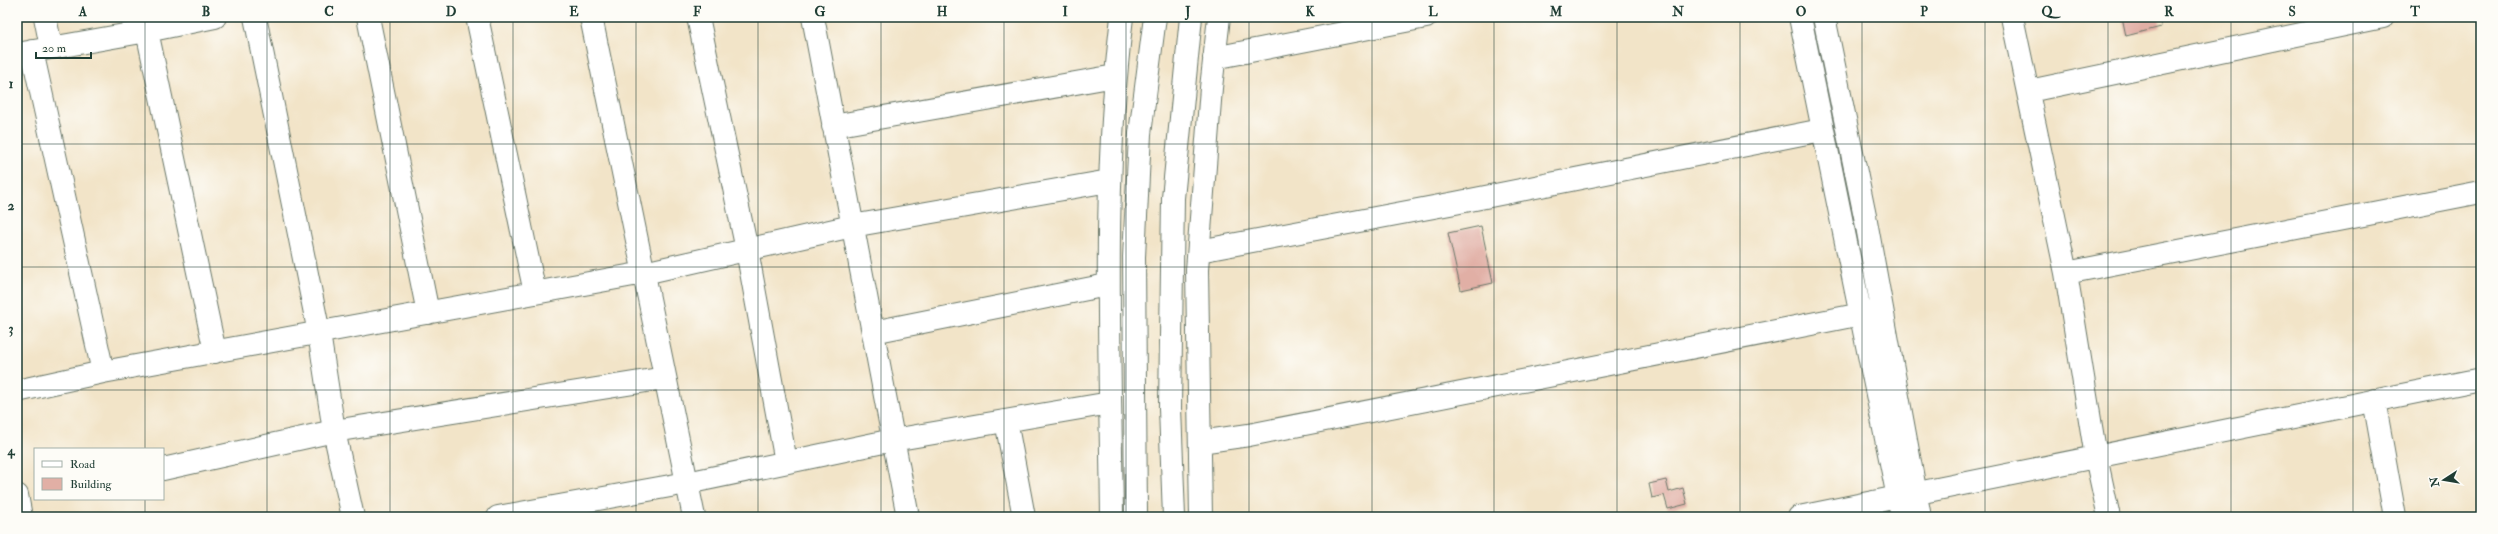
<svg xmlns="http://www.w3.org/2000/svg" width="2498" height="534" font-family="'IM FELL Double Pica',serif">
<style>
.building{fill:#e1afa5}
.lines{fill:none;stroke-linecap:round;stroke-linejoin:round}
.minor-casing{stroke:#697768;stroke-width:24}
.major-casing{stroke:#697768;stroke-width:24}
.minor{stroke:#fff;stroke-width:22}
.major{stroke:#fff;stroke-width:22}
.grid{fill:none;stroke:#1f3d34;stroke-width:1;stroke-opacity:0.55}
.neatline{fill:none;stroke:#1f3d34;stroke-width:1.5}
.grid-label{font-size:13px;text-anchor:middle;font-weight:bold;fill:#1f3d34}
</style>
<rect width="100%" height="100%" fill="#fdfcf7"/>
<filter id="ink" filterUnits="userSpaceOnUse"><feTurbulence type="fractalNoise" baseFrequency=".025" numOctaves="2"/><feDisplacementMap in="SourceGraphic" scale="8" xChannelSelector="R" yChannelSelector="G"/><feConvolveMatrix kernelMatrix="1 2 1 2 8 2 1 2 1" color-interpolation-filters="sRGB"/></filter>
<filter id="wash" filterUnits="userSpaceOnUse"><feTurbulence type="fractalNoise" baseFrequency=".012" numOctaves="4" result="noise"/><feDisplacementMap in="SourceGraphic" scale="16" xChannelSelector="R" yChannelSelector="G"/><feGaussianBlur stdDeviation="0.9" result="paint"/><feColorMatrix in="noise" values="0 0 0 0 0 0 0 0 0 0 0 0 0 0 0 0 0 1.4 0 .05"/><feComposite in="paint" operator="in"/></filter>
<g filter="url(#wash)">
<rect width="100%" height="100%" fill="#f2e4c8"/>
<g id="blocks">
<!-- building -->
<path class="building" d="M2122,17H2159L2161,27L2126,36Z
M1481,226L1493,283L1461,290L1448,233Z
M1666,480L1669,492L1683,488L1687,504L1668,509L1664,495L1652,498L1649,484Z"/>
</g>
</g>
<g filter="url(#ink)">
<use href="#blocks" fill-opacity="0" stroke="#697768" stroke-width="1"/>
<g class="lines">
<!-- minor casing -->
<g class="minor-casing">
<path id="minor" d="M45,17L51,47
M255,17L319,333L334,431L353,517
M368,17L428,313
M477,17L535,293
M591,17L694,517
M698,17L747,250L786,462
M813,17L908,517
M1800,17L1902,517
M1824,17L1866,221L1920,517
M2012,17L2066,273L2096,457L2109,517
M147,31L215,352
M32,51L103,372
M17,54L147,31L215,17
M1214,58L1426,17
M2029,91L2383,17
M833,126L1115,76
M1199,251L1455,203L1822,130
M2066,273L2481,192
M873,332L1107,285
M17,391L103,372L644,273L852,226L1109,181
M2374,400L2395,517
M1006,421L1024,517
M1200,442L1249,435L1882,310
M163,469L334,431L665,378
M17,495L21,517
M498,517L687,483L893,440L1110,403
M1112,517C1110,350 1102,183 1122,17
M1201,517L1197,270L1211,88L1219,17
M1799,517L2481,379"/>
</g>
<!-- major casing -->
<g class="major-casing">
<path id="major" d="M1136,517L1134,257L1140,134L1155,17
M1174,517L1170,408L1173,198L1191,17"/>
</g>
<!-- minor -->
<use href="#minor" class="minor"/>
<!-- major -->
<use href="#major" class="major"/>
</g>
</g>
<!-- grid -->
<path class="grid" d="M145,17V449M267,17V517M390,17V517M513,17V517M636,17V517M758,17V517M881,17V517M1004,17V517M1126,17V517M1249,17V517M1372,17V517M1494,17V517M1617,17V517M1740,17V517M1862,17V517M1985,17V517M2108,17V517M2231,17V517M2353,17V517M17,144H2481M17,267H2481M17,390H2481M145,499V517"/>
<!-- margin -->
<rect width="2498" height="534" fill="none" stroke="#fdfcf7" stroke-width="44"/>
<!-- legend -->
<rect x="34" y="448" width="130" height="52" fill="#fdfcf7" stroke="#a4b0a9"/>
<rect x="42" y="461" width="20" height="6" fill="#ffffff" stroke="#a4b0a9"/>
<text x="70" y="468" font-size="12" fill="#1f3d34">Road</text>
<rect x="42" y="478" width="20" height="12" fill="#e1afa5" stroke="#a4b0a9"/>
<text x="70" y="488" font-size="12" fill="#1f3d34">Building</text>
<!-- north arrow -->
<g transform="translate(2444 480) rotate(258)" stroke="#fdfcf7" stroke-width="3" paint-order="stroke">
<path d="M0-3L7 15L0 10L-7 15Z" fill="#1f3d34"/>
<text y="-6" font-size="11" font-weight="bold" text-anchor="middle" fill="#1f3d34">N</text>
</g>
<!-- scale -->
<path d="M36 52v6h55v-6" fill="none" stroke="#1f3d34" stroke-width="2"/>
<text x="42" y="52" font-size="12" fill="#1f3d34" stroke="#fdfcf7" stroke-width="3" paint-order="stroke">20 m</text>
<rect x="22" y="22" width="2454" height="490" class="neatline"/>
<g class="grid-label">
<text x="83" y="16">A</text>
<text x="206" y="16">B</text>
<text x="329" y="16">C</text>
<text x="451" y="16">D</text>
<text x="574" y="16">E</text>
<text x="697" y="16">F</text>
<text x="820" y="16">G</text>
<text x="942" y="16">H</text>
<text x="1065" y="16">I</text>
<text x="1188" y="16">J</text>
<text x="1310" y="16">K</text>
<text x="1433" y="16">L</text>
<text x="1556" y="16">M</text>
<text x="1678" y="16">N</text>
<text x="1801" y="16">O</text>
<text x="1924" y="16">P</text>
<text x="2047" y="16">Q</text>
<text x="2169" y="16">R</text>
<text x="2292" y="16">S</text>
<text x="2415" y="16">T</text>
<text x="11" y="88">1</text>
<text x="11" y="210">2</text>
<text x="11" y="333">3</text>
<text x="11" y="455">4</text>
</g>
</svg>
